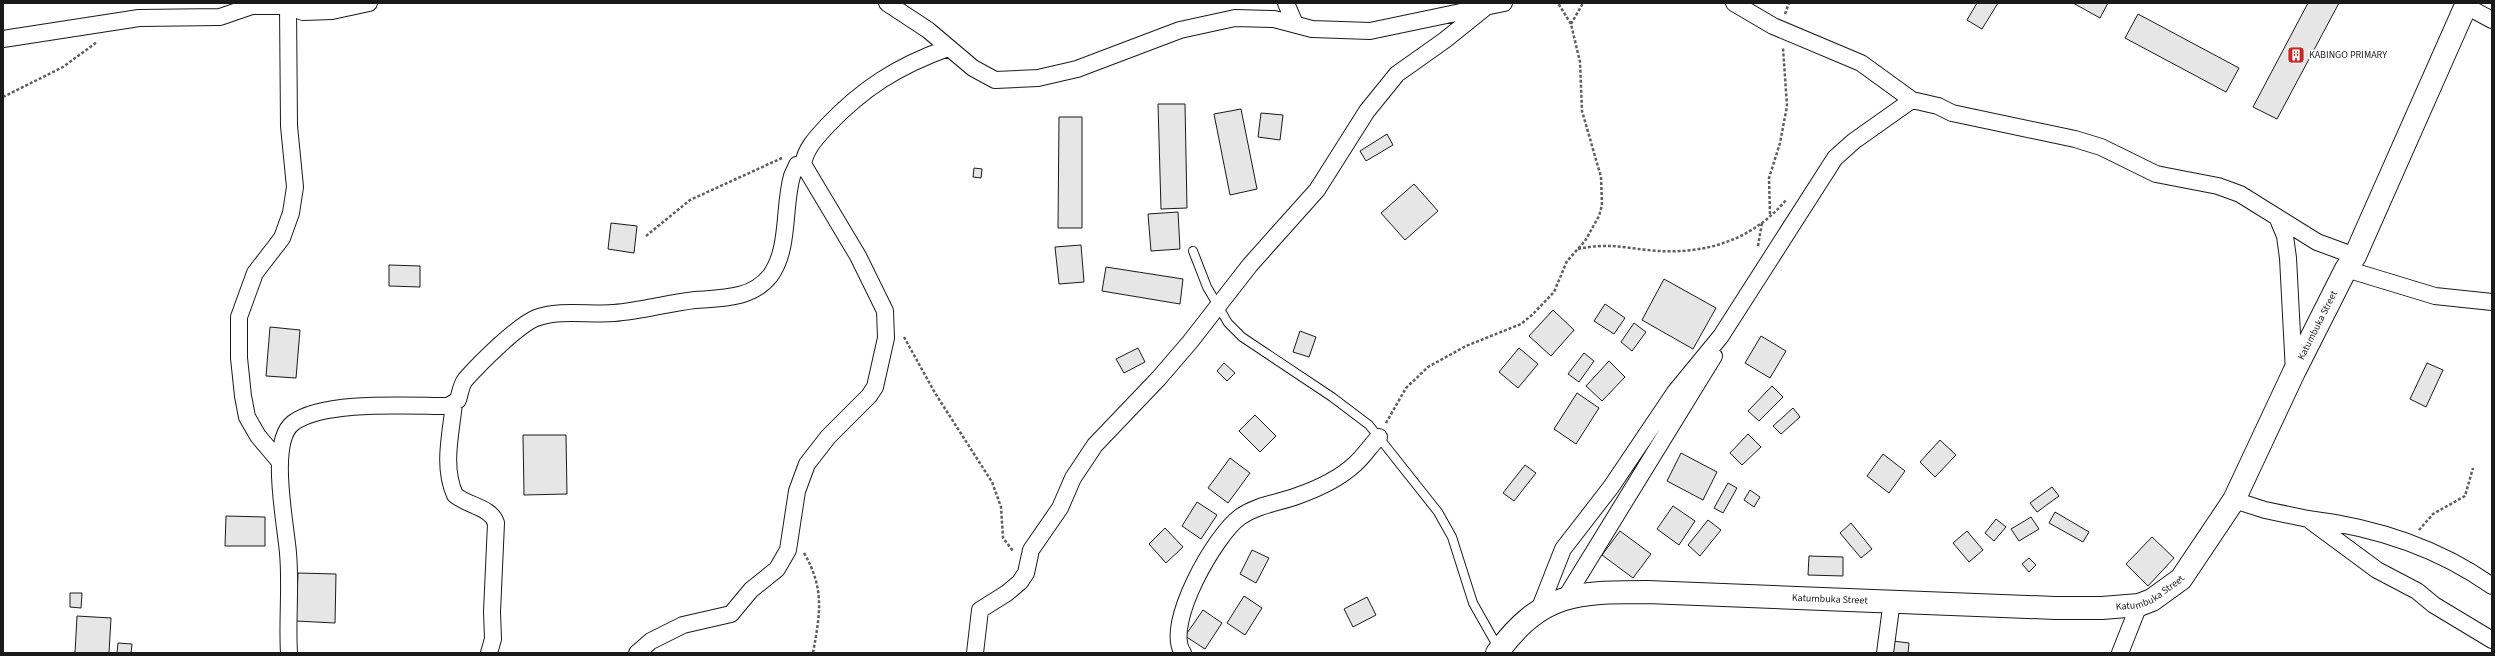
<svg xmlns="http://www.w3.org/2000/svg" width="2495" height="656" font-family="'Source Sans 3',sans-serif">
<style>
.building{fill:#e6e6e6;stroke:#1a1a1a}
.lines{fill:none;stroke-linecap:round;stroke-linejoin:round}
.lane-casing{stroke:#1a1a1a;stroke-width:10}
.street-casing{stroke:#1a1a1a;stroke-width:18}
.secondary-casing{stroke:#1a1a1a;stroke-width:24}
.path{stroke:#5f5f5f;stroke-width:2.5;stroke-dasharray:3 2;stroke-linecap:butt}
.lane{stroke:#fff;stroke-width:8}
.street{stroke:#fff;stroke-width:16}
.secondary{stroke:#fff;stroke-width:22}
.labels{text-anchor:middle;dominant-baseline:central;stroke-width:3;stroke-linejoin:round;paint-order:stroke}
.poi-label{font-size:10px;fill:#1a1a1a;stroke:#fff;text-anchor:start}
.street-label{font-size:10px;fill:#1a1a1a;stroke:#fff}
</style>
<rect width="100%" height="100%" fill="#fff"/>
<!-- building -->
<path class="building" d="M1977,3H1998L1982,29L1967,20Z
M2073,3H2108L2100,18Z
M2308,3H2339L2277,119L2253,107Z
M2138,14L2239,68L2226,92L2125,38Z
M1158,104H1185L1187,208L1161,209Z
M1241,109L1257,189L1230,195L1214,114Z
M1261,113L1283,115L1280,140L1258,137Z
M1059,117H1082V228H1058Z
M1387,134L1393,145L1366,161L1360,151Z
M974,168L982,169L981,178L973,177Z
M1414,184L1438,211L1405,240L1381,213Z
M1178,212L1180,249L1151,251L1148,214Z
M611,223L637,226L634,253L608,249Z
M1081,245L1084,282L1059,284L1055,247Z
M389,265L420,266V287L389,286Z
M1106,267L1183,279L1180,304L1102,291Z
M1664,279L1716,308L1693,349L1642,320Z
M1605,304L1625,318L1614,334L1594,321Z
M1553,310L1574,330L1551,356L1529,336Z
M1634,323L1646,332L1632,351L1621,342Z
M270,327L300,330L296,378L266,376Z
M1300,331L1316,337L1309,357L1293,352Z
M1761,336L1786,351L1770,378L1745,363Z
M1138,348L1145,362L1124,373L1116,359Z
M1519,348L1538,364L1518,388L1499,372Z
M1584,353L1594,361L1579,382L1568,374Z
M1609,361L1625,377L1602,401L1586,386Z
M1224,363L1235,373L1227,381L1217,371Z
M2427,363L2443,370L2426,407L2410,399Z
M1772,386L1783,397L1759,421L1748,411Z
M1577,393L1599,408L1576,444L1554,429Z
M1793,408L1800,417L1781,434L1773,426Z
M1255,415L1276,436L1260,452L1239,431Z
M1748,434L1761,447L1742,465L1730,453Z
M523,435H566L567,494L524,495Z
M1940,440L1956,455L1935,477L1920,462Z
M1681,453L1717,472L1703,500L1667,481Z
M1883,454L1905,471L1889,493L1867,476Z
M1230,458L1250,473L1228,503L1208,488Z
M1525,465L1536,473L1514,501L1503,493Z
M1728,483L1737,488L1723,513L1714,508Z
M2052,487L2059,496L2037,512L2030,503Z
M1750,490L1760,497L1754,507L1744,500Z
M1197,502L1217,515L1201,539L1182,526Z
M1673,506L1695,521L1679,545L1657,529Z
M2055,512L2089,532L2083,542L2049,523Z
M226,516L265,517V546H225Z
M2031,517L2039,529L2019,541L2011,529Z
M1996,519L2006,527L1994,541L1985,533Z
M1708,520L1721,530L1700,556L1688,545Z
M1851,523L1872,549L1861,558L1840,533Z
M1165,528L1183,547L1166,563L1149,544Z
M1620,531L1651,554L1633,578L1602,555Z
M1967,531L1983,550L1969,562L1953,543Z
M2152,537L2174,558L2148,586L2126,564Z
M1252,550L1269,558L1256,583L1240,574Z
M1809,556L1843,557V576L1808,575Z
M2029,558L2036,565L2029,572L2022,564Z
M298,573L336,574L335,623L296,621Z
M70,593H82L81,608L70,607Z
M1244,596L1262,608L1245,635L1227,623Z
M1367,597L1376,615L1353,627L1344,609Z
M1203,610L1222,623L1205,649L1185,636Z
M77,616L111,618L109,653H75Z
M1893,641L1909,643L1908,653H1891Z
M118,643L132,644L131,653H117Z"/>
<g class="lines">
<!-- lane casing -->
<g class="lane-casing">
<path id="lane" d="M1193,251L1207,287L1228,323L1242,337L1332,397L1369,425L1438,512L1452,537L1473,603L1499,649"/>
</g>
<!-- street casing -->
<g class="street-casing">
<path id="street" d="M887,3L928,30L973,68L995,80L1038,78L1077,69L1180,30L1235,18L1274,19L1312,29L1370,31L1504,3
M1286,3L1295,24
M1734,3L1773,26L1861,63L1912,100L1938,106L1952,113L2075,139L2101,147L2156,174L2218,186L2240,194L2317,242L2355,256
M2466,6L2492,20
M3,39L139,18L220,17L252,6H288L303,12L332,11L369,3
M2278,219L2285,236L2288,258L2294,372
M2346,269L2435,296L2492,302
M454,403C451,434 442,466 455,495C468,506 491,507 496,523L492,612L493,639L489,653
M280,462L258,436L247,417L243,396L239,358V317L255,273L282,238L291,213L295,187L289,126L288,6
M2234,500L2265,510L2308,519L2377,570L2417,591L2434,605L2492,640
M2308,519C2374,527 2437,547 2492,586
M1566,597L1714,356
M1539,610L1563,549L1611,487L1675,392L1721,336L1835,158L1854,141L1912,100
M289,653C287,620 291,586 288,553C286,525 268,442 293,423C323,400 410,406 448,406L458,400C460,394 461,385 465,380C479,364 517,326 536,318C559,309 590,315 614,313C641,311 668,303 695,300C722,298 752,299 770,276C790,249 783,207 792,176L797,165L803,164C806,148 816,138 827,126C863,88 898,66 948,48
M637,653L651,641L683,625L731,614L751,590L777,569L788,550L797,491L807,464L828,437L869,396L875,387L886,338L885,311L858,256L803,164
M975,653L980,610L1007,593L1020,582L1026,573L1031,550L1060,508L1073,478L1095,445L1159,378L1190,342L1250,265L1317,190L1367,111L1397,74L1445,40L1486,7
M1183,653C1163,625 1216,534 1240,517C1257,505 1278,503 1297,496C1317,489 1338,480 1355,464C1364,456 1370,446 1379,437
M1885,653L1892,600
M2120,653L2139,605"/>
</g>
<!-- secondary casing -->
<g class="secondary-casing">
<g id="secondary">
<path id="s1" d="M1497,653C1542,592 1577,592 1647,592L2055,608H2102L2139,605L2152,600L2181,579L2234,500L2294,372L2346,269L2355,256L2467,3"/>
</g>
</g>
<!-- path -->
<path class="path" d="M1785,14L1789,3
M1571,24L1583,3
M3,97L63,67L97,42
M1770,214L1769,178L1780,143L1787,106L1783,48
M646,236L690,200L782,158
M1758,246L1762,223
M1578,249C1606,243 1620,247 1647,250C1701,256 1751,242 1786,200
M904,337L935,393L992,482L1001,507L1003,538L1013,551
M1386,423L1406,388L1428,367L1466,346L1521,324L1532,315L1554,292L1567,261L1585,241L1599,216L1602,205L1601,177L1582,111L1580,62L1571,24L1558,3
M2419,530L2433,514L2465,496L2473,468
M804,553C825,589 820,614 813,653"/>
<!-- lane -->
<use href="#lane" class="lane"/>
<!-- street -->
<use href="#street" class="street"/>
<!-- secondary -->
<use href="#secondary" class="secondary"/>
</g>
<!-- icons -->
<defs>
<g id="building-square" transform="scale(0.9)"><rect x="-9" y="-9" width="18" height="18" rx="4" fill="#c62828" stroke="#fff"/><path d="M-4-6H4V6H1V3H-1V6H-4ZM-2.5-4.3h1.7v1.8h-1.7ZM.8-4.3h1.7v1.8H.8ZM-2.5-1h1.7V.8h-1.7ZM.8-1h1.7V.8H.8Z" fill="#fff"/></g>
</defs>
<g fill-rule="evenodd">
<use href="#building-square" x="2296" y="55"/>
</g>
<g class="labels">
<!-- poi labels -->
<g class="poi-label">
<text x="2309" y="55">KABINGO PRIMARY</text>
</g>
<!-- street labels -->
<g class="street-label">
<text stroke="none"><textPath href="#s1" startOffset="1002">Katumbuka Street</textPath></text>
<text stroke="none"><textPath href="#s1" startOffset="678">Katumbuka Street</textPath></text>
<text stroke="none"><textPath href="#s1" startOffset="354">Katumbuka Street</textPath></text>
</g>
</g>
<!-- border -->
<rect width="2495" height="656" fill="none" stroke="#1a1a1a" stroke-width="8"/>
</svg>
